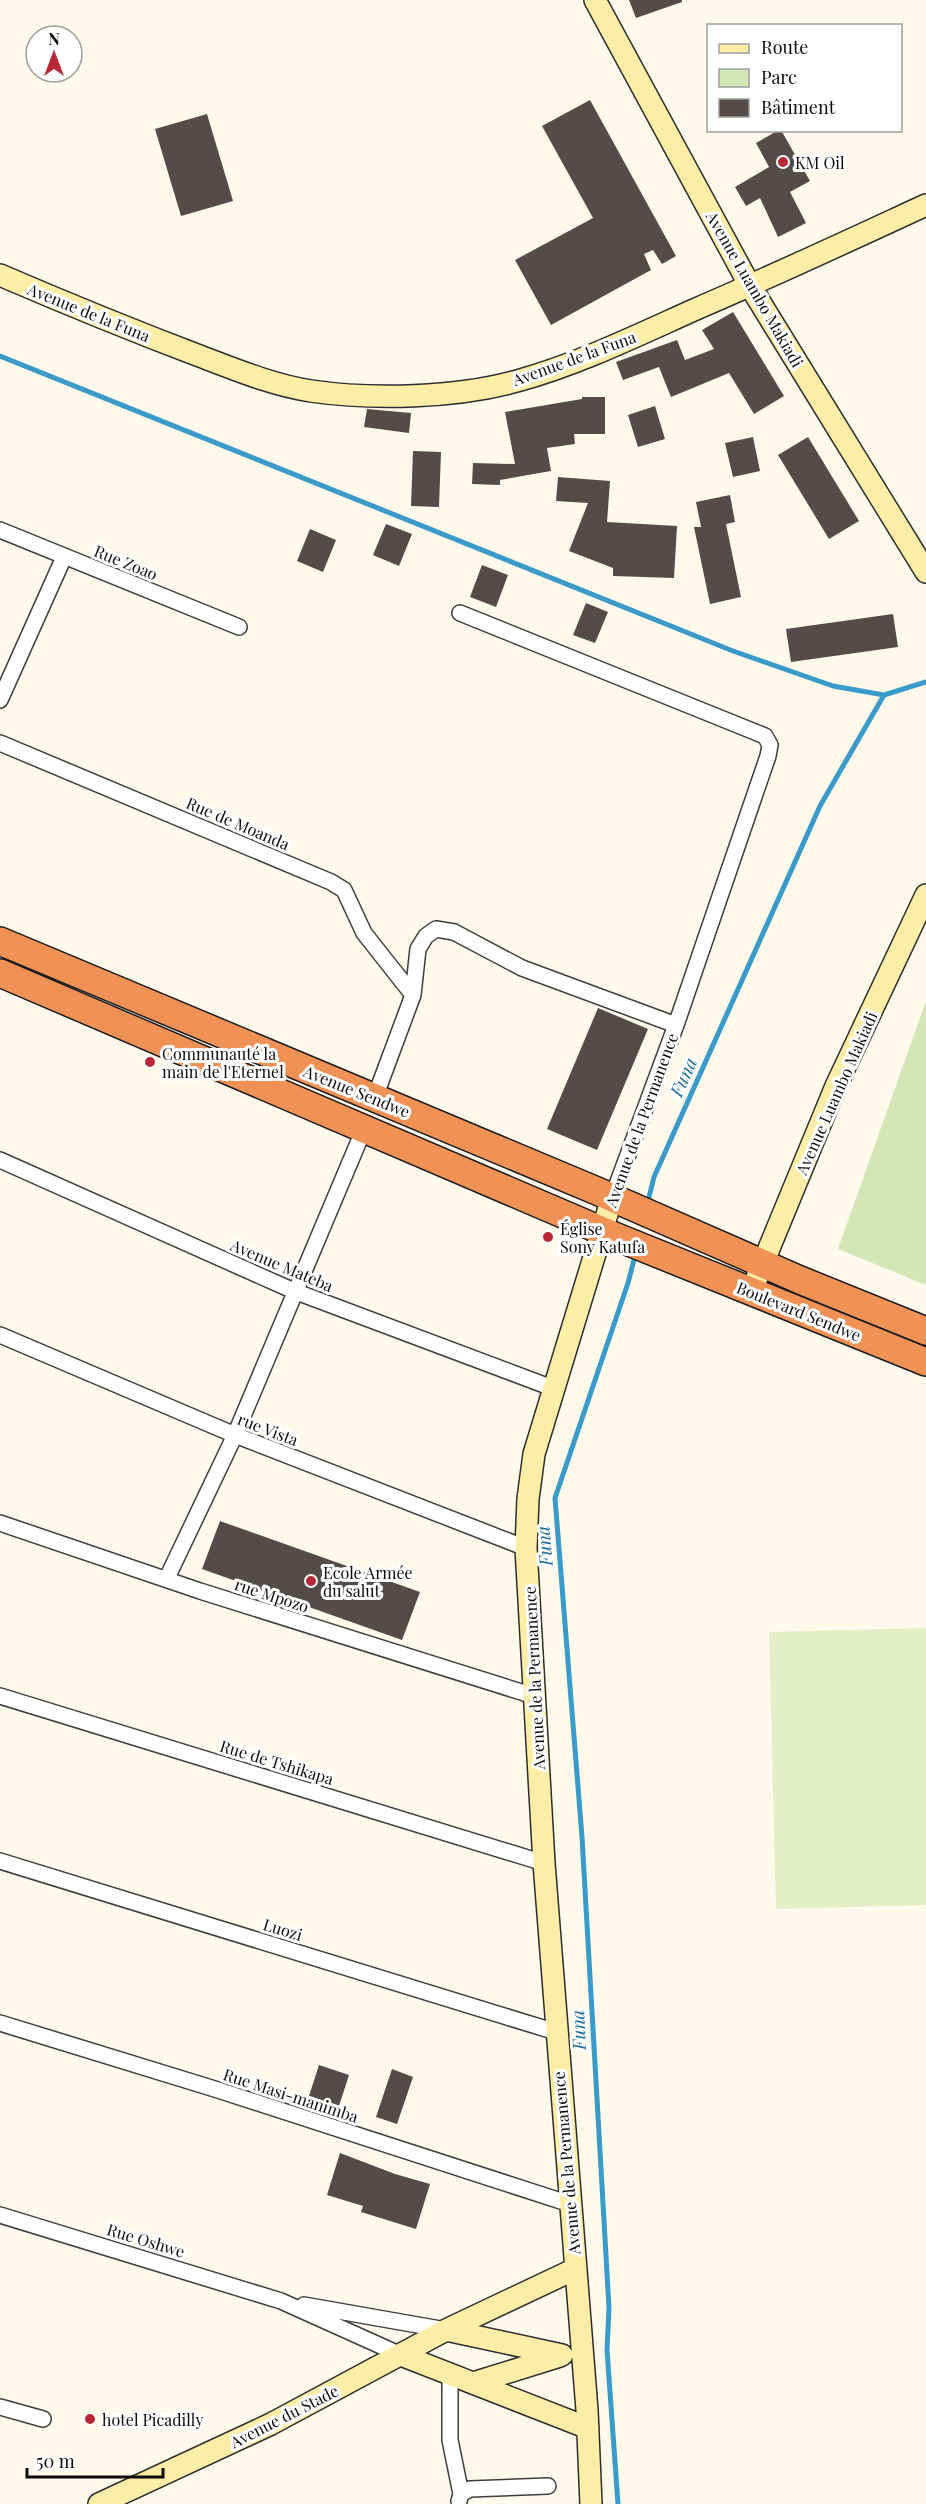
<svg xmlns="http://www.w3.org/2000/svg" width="926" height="2504" font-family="'Playfair Display',serif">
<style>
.green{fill:#d3e7b6}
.pitch{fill:#e4efc7}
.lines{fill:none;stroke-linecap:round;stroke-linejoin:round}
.stream{stroke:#3a9ac9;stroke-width:5}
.building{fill:#544c48}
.street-casing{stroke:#3e3e3e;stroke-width:18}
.secondary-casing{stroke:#2d2d2d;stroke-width:24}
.highway-casing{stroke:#1c1c1c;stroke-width:30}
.street{stroke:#fff;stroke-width:15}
.secondary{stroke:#fdeda7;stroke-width:21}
.highway{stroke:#f09256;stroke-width:27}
.poi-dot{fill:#b72839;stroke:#fff;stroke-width:2}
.labels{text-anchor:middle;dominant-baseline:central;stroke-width:6;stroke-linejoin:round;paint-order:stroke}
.poi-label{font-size:16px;fill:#0b0b0b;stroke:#fff;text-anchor:start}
.street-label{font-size:16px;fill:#0b0b0b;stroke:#fff}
.water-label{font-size:18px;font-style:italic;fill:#196a99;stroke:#fff}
</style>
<rect width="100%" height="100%" fill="#fef9ea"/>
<!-- green -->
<path class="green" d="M926,1001V1285L838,1249Z"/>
<!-- pitch -->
<path class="pitch" d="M926,1628V1905L776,1909L769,1632Z"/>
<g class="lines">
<!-- stream -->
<path class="stream" d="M0,356L733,651L833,686L884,695
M647,1205L654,1177L820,806L884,695L926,682
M618,2504L607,2350L609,2308L582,1837L555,1498L628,1283L636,1252"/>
</g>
<!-- building -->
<path class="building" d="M629,0H682V2L636,18Z
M590,100L676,256L662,264L653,250L644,254L651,270L551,325L515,260L593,218L542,126Z
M207,114L233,201L181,216L155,129Z
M779,130H781L810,181L790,192L806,223L778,237L760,198L746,206L735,187L769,167L756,143Z
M733,312L784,396L754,414L729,373L671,397L659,367L623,380L616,362L677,340L685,360L714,349L702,330Z
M582,397H605V434H574L575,444L547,448L551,471L500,480V485L472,484L473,463L515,464L505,412L582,399Z
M655,406L665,439L638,447L628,415Z
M367,409L411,413L409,433L364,427Z
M753,437L760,471L733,477L725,443Z
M808,437L859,521L829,539L778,455Z
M413,451L441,452L439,507L411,506Z
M558,477L610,481L607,522L677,526L674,578L613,576V568L569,551L588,503L556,501Z
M730,495L735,522L726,524L741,597L710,604L694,527H701L696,502Z
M386,524L412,534L399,566L373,555Z
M310,529L336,540L323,572L297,561Z
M482,565L508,575L496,607L470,597Z
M586,603L608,612L595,643L573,635Z
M893,614L898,647L791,662L786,629Z
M598,1008L648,1029L597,1150L547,1129Z
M220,1521L420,1592L402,1640L202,1569Z
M319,2065L349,2075L339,2106L309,2096Z
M392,2069L413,2077L397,2124L376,2117Z
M340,2153L395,2174L430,2184L416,2229L361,2212L363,2206L327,2195Z"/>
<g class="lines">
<!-- street casing -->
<g class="street-casing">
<path id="street" d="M0,530L239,627
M460,613L765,736L770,745L768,756L676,1025L612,1198
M0,700L64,557
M0,743L331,882L344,890L364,933L413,995
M375,1097L413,995L418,949L426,936L436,929L454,932L522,968L676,1025
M0,1160L294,1291L555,1389
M0,1335L235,1435L526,1548
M0,1523L200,1591L534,1696
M167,1578L235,1435L364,1129
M0,1696L544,1863
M0,1861L556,2032
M0,2023L218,2090L570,2204
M0,2215L281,2301L401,2355
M304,2305L446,2330
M450,2374V2440L461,2494
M0,2407L43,2419
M459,2501L461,2494L470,2489L548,2486"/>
</g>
<!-- secondary casing -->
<g class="secondary-casing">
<path id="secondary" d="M595,0L750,286L926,572
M0,275C65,303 131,330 197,355C234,369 272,385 311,391C373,400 456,398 517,381C579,364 638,335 696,309C773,276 850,240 926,205
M751,1292L836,1086L926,895
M446,2330L562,2355
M401,2355L588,2428
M473,2383L560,2356
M99,2504L271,2424L446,2330L575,2269
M591,2504L587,2410L544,1863L526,1548L528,1499L534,1454L612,1198"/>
</g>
<!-- highway casing -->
<g class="highway-casing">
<path id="highway" d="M0,941L597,1191L800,1280L926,1331
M0,973L619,1238L926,1362"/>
</g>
<!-- street -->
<use href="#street" class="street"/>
<!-- secondary -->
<use href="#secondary" class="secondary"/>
<!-- highway -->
<use href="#highway" class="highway"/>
</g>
<!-- markers -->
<g class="poi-dot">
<circle cx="783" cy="162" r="6"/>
<circle cx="150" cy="1062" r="6"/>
<circle cx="548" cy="1237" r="6"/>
<circle cx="311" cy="1581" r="6"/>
<circle cx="90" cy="2419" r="6"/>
</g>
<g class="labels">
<!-- poi labels -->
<g class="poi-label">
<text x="795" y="162">KM Oil</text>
<text x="162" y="1053">Communauté la<tspan x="162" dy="18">main de l'Eternel</tspan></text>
<text x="560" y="1228">Église<tspan x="560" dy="18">Sony Katufa</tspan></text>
<text x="323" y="1572">Ecole Armée<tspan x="323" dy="18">du salut</tspan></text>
<text x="102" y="2419">hotel Picadilly</text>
</g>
<!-- street labels -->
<g class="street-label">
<text transform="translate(755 289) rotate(60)">Avenue Luambo Makiadi</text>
<text transform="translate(89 312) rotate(22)">Avenue de la Funa</text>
<text transform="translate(574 358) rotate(-20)">Avenue de la Funa</text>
<text transform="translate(126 562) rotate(22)">Rue Zoao</text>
<text transform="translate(238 823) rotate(23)">Rue de Moanda</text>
<text transform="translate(357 1091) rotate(22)">Avenue Sendwe</text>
<text transform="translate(836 1093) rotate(-66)">Avenue Luambo Makiadi</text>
<text transform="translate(641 1120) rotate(-70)">Avenue de la Permanence</text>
<text transform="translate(282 1265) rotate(23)">Avenue Mateba</text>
<text transform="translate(799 1311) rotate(22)">Boulevard Sendwe</text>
<text transform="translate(268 1429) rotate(21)">rue Vista</text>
<text transform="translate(272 1595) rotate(18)">rue Mpozo</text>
<text transform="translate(534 1678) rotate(-93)">Avenue de la Permanence</text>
<text transform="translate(277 1762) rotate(17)">Rue de Tshikapa</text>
<text transform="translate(283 1929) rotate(17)">Luozi</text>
<text transform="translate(291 2095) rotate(18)">Rue Masi-manimba</text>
<text transform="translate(566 2163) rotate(-95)">Avenue de la Permanence</text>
<text transform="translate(146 2240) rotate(17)">Rue Oshwe</text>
<text transform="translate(284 2416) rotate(-27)">Avenue du Stade</text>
</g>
<!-- water labels -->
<g class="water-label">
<text transform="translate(683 1077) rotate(-66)">Funa</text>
<text transform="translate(544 1546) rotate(-95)">Funa</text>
<text transform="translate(578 2030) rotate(-93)">Funa</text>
</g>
</g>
<!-- legend -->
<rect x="707" y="24" width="195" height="108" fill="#ffffff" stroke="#9d9d9d" stroke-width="1.5"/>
<rect x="719" y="44" width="30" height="9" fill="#fdeda7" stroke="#9d9d9d" stroke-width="1.5"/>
<text x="761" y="54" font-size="18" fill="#0b0b0b">Route</text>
<rect x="719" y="69" width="30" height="18" fill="#d3e7b6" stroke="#9d9d9d" stroke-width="1.5"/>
<text x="761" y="84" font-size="18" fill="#0b0b0b">Parc</text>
<rect x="719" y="99" width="30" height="18" fill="#544c48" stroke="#9d9d9d" stroke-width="1.5"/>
<text x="761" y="114" font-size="18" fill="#0b0b0b">Bâtiment</text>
<!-- north arrow -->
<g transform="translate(54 54)"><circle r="28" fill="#ffffff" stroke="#9d9d9d" stroke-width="1.5"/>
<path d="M0-4.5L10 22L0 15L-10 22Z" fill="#b72839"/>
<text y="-9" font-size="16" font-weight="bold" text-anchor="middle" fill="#0b0b0b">N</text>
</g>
<!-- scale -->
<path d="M27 2468v9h136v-9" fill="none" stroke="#0b0b0b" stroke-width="3"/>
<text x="36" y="2468" font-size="18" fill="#0b0b0b" stroke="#ffffff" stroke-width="4.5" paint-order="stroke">50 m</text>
</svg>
